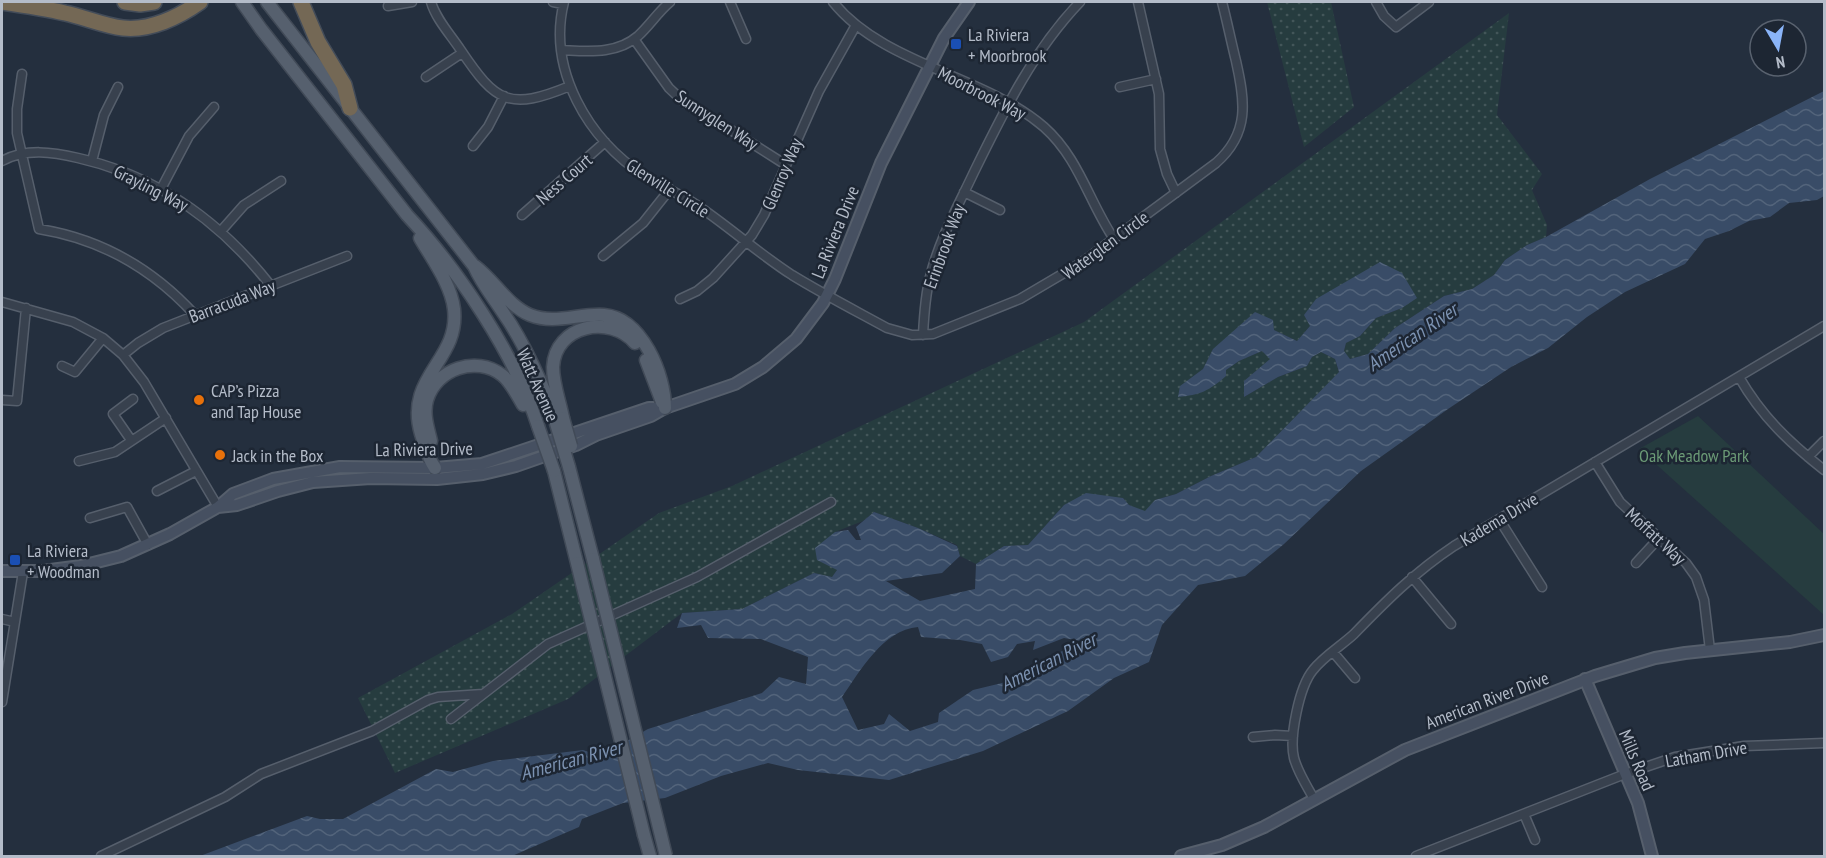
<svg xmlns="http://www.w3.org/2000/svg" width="1826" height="858" font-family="'PT Sans Narrow',sans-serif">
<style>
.grass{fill:url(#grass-dots)}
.park{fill:#263c3f}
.water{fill:url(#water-waves);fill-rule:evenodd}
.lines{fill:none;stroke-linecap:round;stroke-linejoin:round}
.street-casing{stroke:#565f6c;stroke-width:11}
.secondary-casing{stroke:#565f6c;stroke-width:14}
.primary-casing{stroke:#414a57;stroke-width:15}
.highway-casing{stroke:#434c59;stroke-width:18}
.street{stroke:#38414e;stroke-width:8}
.secondary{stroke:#465061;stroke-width:10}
.primary{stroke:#56606e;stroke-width:12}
.highway{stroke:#746855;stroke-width:15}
.primary-bridge-casing{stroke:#414a57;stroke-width:15;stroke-linecap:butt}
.primary-bridge{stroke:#56606e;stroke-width:12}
.transit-dot{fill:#1a4fb4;stroke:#1d2633;stroke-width:2}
.food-dot{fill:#e8710a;stroke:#1d2633;stroke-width:2}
.labels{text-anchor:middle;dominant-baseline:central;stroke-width:5;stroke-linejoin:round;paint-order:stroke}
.poi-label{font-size:18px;fill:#b4bcc9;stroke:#1d2633;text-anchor:start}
.street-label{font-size:18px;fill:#b4bcc9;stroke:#1d2633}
.park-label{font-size:18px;fill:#6b9a76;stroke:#1d2633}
.water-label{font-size:20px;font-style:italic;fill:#7c92b1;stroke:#1d2633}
</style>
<defs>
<pattern id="grass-dots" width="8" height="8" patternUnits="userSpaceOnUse" patternTransform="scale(1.5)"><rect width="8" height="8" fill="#263c3f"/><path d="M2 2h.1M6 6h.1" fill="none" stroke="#435659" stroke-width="1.8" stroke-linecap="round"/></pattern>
<pattern id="water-waves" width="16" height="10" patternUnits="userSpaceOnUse" patternTransform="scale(1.5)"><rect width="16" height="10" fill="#394c67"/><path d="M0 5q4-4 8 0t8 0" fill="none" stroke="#53647b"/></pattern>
</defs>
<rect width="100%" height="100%" fill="#242f3e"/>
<!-- grass -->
<path class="grass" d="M1267,2H1331L1354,107L1304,147Z
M1509,13L1497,115L1542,174L1532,190L1547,225L1546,237L1527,245L1505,260L1494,275L1472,289L1444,296L1395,328L1368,354L1350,359L1344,352L1346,343L1360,336L1376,318L1402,308L1310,326L1297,341L1274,330L1213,349L1203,369L1181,386L1226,376V370L1239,361L1262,351L1271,359L1244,381V397L1278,377L1307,366L1312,357L1321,352L1335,359L1339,373L1256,457L1211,476L1176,494L1155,500L1145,512L1129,505L1123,498L1064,505L1028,545L1004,546L976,564L960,556L957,545L918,528L874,512L863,521L835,532L837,570L832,577L814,573L742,609L682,613L568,699L395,773L358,698L512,614L659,513L732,486L1084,322Z"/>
<!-- park -->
<path class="park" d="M1698,416L1824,534V615L1639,449Z"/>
<!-- water -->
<path class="water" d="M1824,91V196L1817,200L1789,203L1770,217L1749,221L1729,231L1705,239L1685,264L1625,292L1587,317L1548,348L1511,367L1448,409L1361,471L1284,544L1245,576L1198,585L1162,625L1149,662L1114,678L1068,711L983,751L889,780L798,770L768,763L721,776L665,798L623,803L582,819L579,827L512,856H200L307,816L320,819H343L436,769L453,772L493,761L583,750L601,756L648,729L762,693L779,677L806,684L808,657L761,639L708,638L701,625L677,628L682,613L742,609L814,573L832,577L837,570L817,560L815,548L835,532L848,530L856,540H861L856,527L874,512L918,528L957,546L960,556L942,573L886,581L920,601L975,589L976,564L1004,546L1028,545L1064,505L1086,493L1123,498L1129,505L1145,511L1155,500L1176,494L1211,476L1256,457L1339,372L1335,359L1321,352L1312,357L1307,366L1278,377L1244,397V381L1270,359L1262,351L1239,361L1226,370V376C1209,391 1200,395 1178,397L1180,386L1203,369L1213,349L1255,312L1273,320L1274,330L1297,341L1310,326L1304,315L1316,299L1380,262L1402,273L1417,298L1402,308L1376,318L1360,336L1346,343L1344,351L1350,359L1368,354L1395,328L1444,296L1472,289L1494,275L1505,260L1527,245L1546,237L1650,179ZM918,627L921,637L960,640L982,644L991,662L1008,657L1017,644L1035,641L1033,650L1064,638L1081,641L1002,683L973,690L939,713L938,722L910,731L889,714L884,724L858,730L842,697C860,671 883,630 918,627Z"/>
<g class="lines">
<!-- street casing -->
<g class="street-casing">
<path id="street" d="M431,2C436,19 450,34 460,49C496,103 509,111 570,86
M553,2L563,4
M564,2C547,69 588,140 645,176C664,188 686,196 704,210C734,231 761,255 792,275C823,294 856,311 887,328L912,335L933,334L1020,299L1081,263L1216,163C1250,133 1245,101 1236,61C1231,41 1227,21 1222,2
M730,2L746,39
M833,2C884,65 984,75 1044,127C1079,158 1089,202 1114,239
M1138,2L1159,94L1160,149L1167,174L1176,193
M1376,2L1384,16L1396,27L1429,2
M388,6L412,2
M634,39L669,88L686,104L731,130L786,165
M561,50C587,51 616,55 638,36C650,25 658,12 670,2
M22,74L17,109V133L39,229C101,239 153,269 195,315
M426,77L462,53
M1120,87L1156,79
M473,146L488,127L504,96
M2,161C26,148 53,152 78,158C158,176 221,222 271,286
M92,161L104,115L118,87
M161,189L189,136L214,107
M964,192L1000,210
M522,215L605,142
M221,231L244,205L281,181
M603,256L643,223L670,189
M680,299L697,291L713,278L752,235L764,215L819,91L856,25
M2,302L73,322L103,338L123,355L144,382L218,507
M923,335C924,315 925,296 930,277C939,240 958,206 974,172C1004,111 1033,51 1080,2
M123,355L138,343L163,328L347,256
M62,366L75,372L103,338
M1739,377C1762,417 1789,442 1824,470
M2,400L17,401L26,308
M131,440L113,414L133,399
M1808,457L1824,441
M79,461L115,452L166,418
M1595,462L1620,502L1686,563L1696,577L1704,600L1710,650
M157,491L196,471
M90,518L127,507L148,545
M1499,519L1542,587
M1636,563L1659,538
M1412,577L1451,624
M2,619L15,622
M1333,652L1355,678
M2,702L23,572
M451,719L548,644L697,577L831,502
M1253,737L1275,735L1293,736
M1314,799C1307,786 1298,773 1294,758C1289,738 1299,687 1313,670C1324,656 1341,646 1354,634C1386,601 1415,572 1454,546L1824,326
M1524,814L1535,840
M101,856L225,797L261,774L372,731L428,700L438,697L483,694
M1416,856L1625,774L1675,757L1744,746L1824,743"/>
</g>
<!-- secondary casing -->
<g class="secondary-casing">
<path id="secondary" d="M218,507L237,505L278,491L313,482L371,478L437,479L483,474L516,466L576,445L596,435L651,416L665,408L735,384L763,367L796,339L823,303L835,279L881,163L944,38L969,2
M2,571H43L81,566L121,556L170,534L218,507L233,494L273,479L340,467L435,468L482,464L649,408H665
M1585,679L1638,803L1652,856
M1181,856L1222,845L1264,827L1405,750L1595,676L1655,658L1685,653L1790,642L1824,635"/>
</g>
<!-- primary casing -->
<g class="primary-casing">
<path id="primary" d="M242,2L261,29L407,215C457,268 516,356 538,426
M267,2L474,266C482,284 493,297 504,314C523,341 545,388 555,420
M420,238C432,259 451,284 454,309C460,361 404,376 421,434C425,446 428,458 435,468
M475,266C495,281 508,306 530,315C555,325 579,313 604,315C642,318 665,375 665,408
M646,360L662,402
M563,418C560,402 553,384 553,367C555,325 610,314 635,343
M431,441C428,428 423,414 427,400C436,369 476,355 502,375C511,382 517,395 523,405
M569,467L593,559
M554,471L577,563
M644,835L650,856"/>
</g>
<!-- highway casing -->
<g class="highway-casing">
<path id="highway" d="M2,2C23,5 44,8 65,13C84,17 104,26 123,28C150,31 179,17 200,2
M125,2L140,4L154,2
M301,2L318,42L344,85L350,108"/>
</g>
<!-- street -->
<use href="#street" class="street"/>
<!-- secondary -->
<use href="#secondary" class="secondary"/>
<!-- primary -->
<use href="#primary" class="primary"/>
<!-- highway -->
<use href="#highway" class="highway"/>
<!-- primary-bridge casing -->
<g class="primary-bridge-casing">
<path id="primary-bridge" d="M563,418L571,446
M555,420L569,467
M538,426L554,471
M593,559L666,856
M577,563L644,835"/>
</g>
<!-- primary-bridge -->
<use href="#primary-bridge" class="primary-bridge"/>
</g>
<!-- markers -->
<g class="transit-dot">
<rect x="950" y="38" width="12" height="12" rx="3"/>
<rect x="9" y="554" width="12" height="12" rx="3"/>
</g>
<g class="food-dot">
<circle cx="199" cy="400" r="6"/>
<circle cx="220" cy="455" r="6"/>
</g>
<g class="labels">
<!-- poi labels -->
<g class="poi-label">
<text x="968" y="34">La Riviera<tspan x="968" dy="21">+ Moorbrook</tspan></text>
<text x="211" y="390">CAP’s Pizza<tspan x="211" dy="21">and Tap House</tspan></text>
<text x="232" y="455">Jack in the Box</text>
<text x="27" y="550">La Riviera<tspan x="27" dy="21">+ Woodman</tspan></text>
</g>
<!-- street labels -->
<g class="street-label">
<text transform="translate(982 93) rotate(27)">Moorbrook Way</text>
<text transform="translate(717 120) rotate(33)">Sunnyglen Way</text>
<text transform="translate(782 174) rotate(-67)">Glenroy Way</text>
<text transform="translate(564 179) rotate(-41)">Ness Court</text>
<text transform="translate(151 188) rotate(27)">Grayling Way</text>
<text transform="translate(668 188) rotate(32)">Glenville Circle</text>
<text transform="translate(835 232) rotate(-68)">La Riviera Drive</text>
<text transform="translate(1105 245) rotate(-36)">Waterglen Circle</text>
<text transform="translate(944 246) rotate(-70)">Erinbrook Way</text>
<text transform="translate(232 301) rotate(-21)">Barracuda Way</text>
<text transform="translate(538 385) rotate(66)">Watt Avenue</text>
<text transform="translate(424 449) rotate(-1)">La Riviera Drive</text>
<text transform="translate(1499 519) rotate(-31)">Kadema Drive</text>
<text transform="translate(1656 536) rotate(43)">Moffatt Way</text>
<text transform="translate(1487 700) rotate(-21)">American River Drive</text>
<text transform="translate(1706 754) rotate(-10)">Latham Drive</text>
<text transform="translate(1637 760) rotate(67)">Mills Road</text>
</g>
<!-- park labels -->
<g class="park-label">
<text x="1694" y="455">Oak Meadow Park</text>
</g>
<!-- water labels -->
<g class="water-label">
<text transform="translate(1412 337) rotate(-34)">American River</text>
<text transform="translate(1048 662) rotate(-27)">American River</text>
<text transform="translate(571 760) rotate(-15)">American River</text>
</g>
</g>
<!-- border -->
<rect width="1826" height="858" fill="none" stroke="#b4bcc9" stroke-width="6"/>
<!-- north arrow -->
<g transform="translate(1778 48) rotate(170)"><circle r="28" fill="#1d2633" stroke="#59626f" stroke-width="1.5"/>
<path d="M0-4.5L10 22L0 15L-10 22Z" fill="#8ab4f8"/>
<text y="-9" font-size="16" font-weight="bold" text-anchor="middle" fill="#b4bcc9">N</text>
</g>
</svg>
